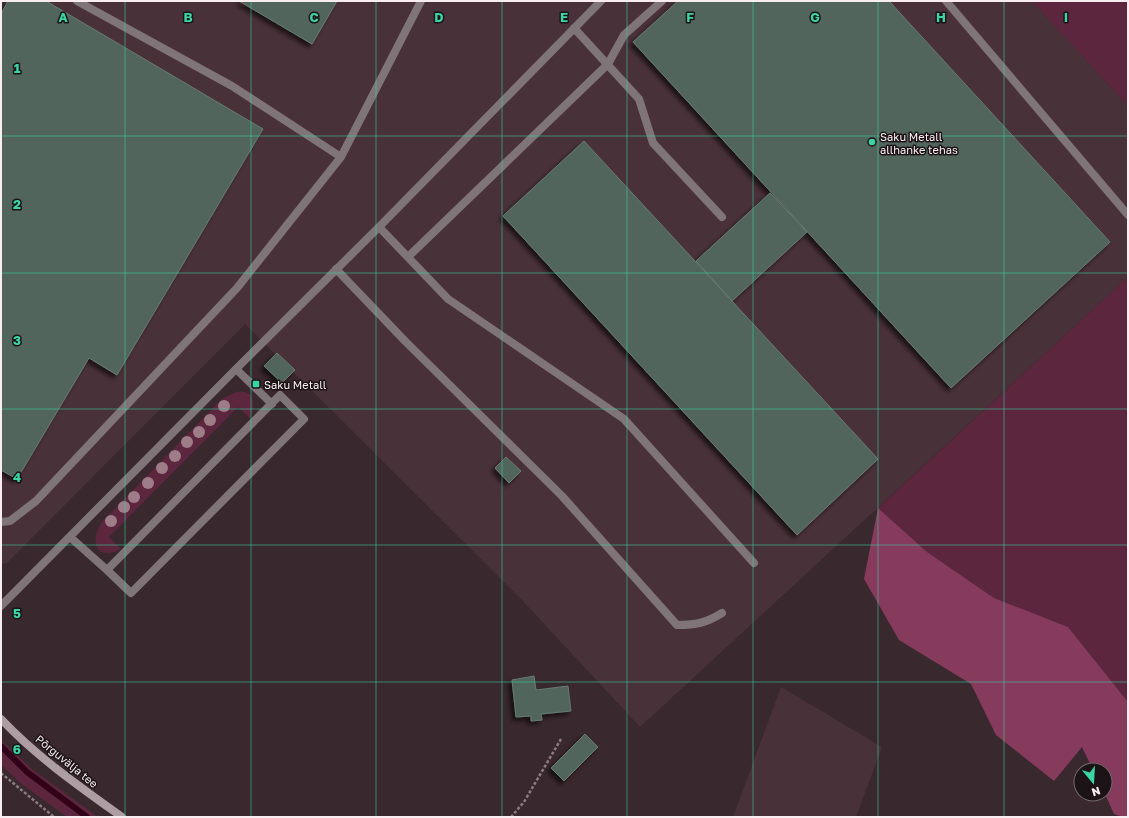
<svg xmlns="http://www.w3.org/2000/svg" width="1129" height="818" font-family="'Golos Text',sans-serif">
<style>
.built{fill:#49313a}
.green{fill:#5c273e}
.forest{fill:#873b5c}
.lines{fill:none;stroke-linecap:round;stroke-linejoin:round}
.stream{stroke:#320019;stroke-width:6}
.building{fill:#51655d;stroke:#677b73;filter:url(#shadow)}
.path{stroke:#8c7d82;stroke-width:2.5;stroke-dasharray:3 2;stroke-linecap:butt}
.lane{stroke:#7f7578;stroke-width:8}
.secondary{stroke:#ad9ea3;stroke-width:8}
.tree{fill:#9e7d89}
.grid{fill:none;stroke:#3ad4a5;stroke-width:1;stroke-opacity:0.55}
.poi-dot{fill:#3ad4a5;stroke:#1b1316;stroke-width:1.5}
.labels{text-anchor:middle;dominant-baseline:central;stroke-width:3;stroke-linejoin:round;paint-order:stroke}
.poi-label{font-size:11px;fill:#f9edf1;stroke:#1b1316;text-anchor:start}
.street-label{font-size:11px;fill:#f9edf1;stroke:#1b1316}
.grid-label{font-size:13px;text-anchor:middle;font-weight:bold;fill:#3ad4a5;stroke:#1b1316;stroke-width:3;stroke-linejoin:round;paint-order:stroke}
</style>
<defs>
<filter id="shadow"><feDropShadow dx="-3.5" dy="3.5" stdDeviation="2" flood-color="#0009"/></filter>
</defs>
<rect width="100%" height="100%" fill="#39282e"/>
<!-- built -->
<path class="built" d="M1,1H1032L1128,106V277L640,727L521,599L245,324L7,563L1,564Z
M781,687L882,747L856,817H733Z"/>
<!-- green -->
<path class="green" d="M1032,1H1128V106Z
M1128,277V702L1068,627L994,598L927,552L878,508Z
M236,392H245L251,395C254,403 254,409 250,418L238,407L109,537L121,549C97,561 89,543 101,523L223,398Z
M1,740L33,770L98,817H67L23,785L1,765Z"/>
<!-- forest -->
<path class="forest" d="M878,508L927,552L994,598L1068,627L1128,702V817H1122L1114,814L1105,794V770H1093L1082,747L1054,781L996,735L971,684L899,640L864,579Z"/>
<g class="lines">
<!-- stream -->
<path class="stream" d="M1,746L27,772L87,817"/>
</g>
<!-- building -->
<path class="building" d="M8,1H46L263,129L117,375L89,358L17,479L1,470V14Z
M239,1H337L312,44Z
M678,1H889L1110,242L951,388L633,42Z
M584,141L878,459L797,535L503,216Z
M770,193L807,232L732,301L696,261Z
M277,353L295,370L282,383L264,366Z
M506,457L521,471L509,483L495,468Z
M534,676L536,690L568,686L571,711L541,714L542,720L531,721V716L516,717L512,680Z
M585,734L598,747L564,781L551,768Z"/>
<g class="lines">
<!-- path -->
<path class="path" d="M1,773L54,817
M511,817L524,802L561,739"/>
<!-- lane -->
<path class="lane" d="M77,1L232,86L341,157
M946,1L1128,215
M574,28L639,99L653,143L722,217
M379,227L448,299L624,419L754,563
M408,257L608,64L624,35L662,1
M336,269L405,341L562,496L677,625C696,625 706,623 722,613
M236,369L272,404
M280,395L304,419L131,593L107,570Z
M1,522L10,521L36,501L237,288L341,157L421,1
M70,537L107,570
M1,606L236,369L379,227L601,1"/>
<!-- secondary -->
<path class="secondary" d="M1,719C37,757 80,787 122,817"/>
</g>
<!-- trees -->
<g class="tree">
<circle cx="224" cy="406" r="6"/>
<circle cx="210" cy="420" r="6"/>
<circle cx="199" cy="432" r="6"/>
<circle cx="187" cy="442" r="6"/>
<circle cx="175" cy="456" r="6"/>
<circle cx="162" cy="468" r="6"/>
<circle cx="148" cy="483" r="6"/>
<circle cx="134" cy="497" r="6"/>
<circle cx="124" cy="507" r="6"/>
<circle cx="111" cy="521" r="6"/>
</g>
<!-- grid -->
<path class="grid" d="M125,1V817M251,1V817M376,1V817M502,1V817M627,1V817M753,1V817M878,1V817M1004,1V817M1,136H1128M1,273H1128M1,409H1128M1,545H1128M1,682H1128"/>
<!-- markers -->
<g class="poi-dot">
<circle cx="872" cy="142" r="4"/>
<rect x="252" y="380" width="8" height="8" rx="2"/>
</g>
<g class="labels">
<!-- poi labels -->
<g class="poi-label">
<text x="880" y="136">Saku Metall<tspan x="880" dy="13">allhanke tehas</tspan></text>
<text x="264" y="384">Saku Metall</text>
</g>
<!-- street labels -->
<g class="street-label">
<text transform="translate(67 761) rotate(39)">Põrguvälja tee</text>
</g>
</g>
<g class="grid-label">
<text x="63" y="22">A</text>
<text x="188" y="22">B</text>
<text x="314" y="22">C</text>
<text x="439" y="22">D</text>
<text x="564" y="22">E</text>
<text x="690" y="22">F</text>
<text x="815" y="22">G</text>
<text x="941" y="22">H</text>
<text x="1066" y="22">I</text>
<text x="17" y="73">1</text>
<text x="17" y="209">2</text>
<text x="17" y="345">3</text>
<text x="17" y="482">4</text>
<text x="17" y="618">5</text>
<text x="17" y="754">6</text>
</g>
<!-- border -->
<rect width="1129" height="818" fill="none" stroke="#f9edf1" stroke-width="4"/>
<!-- north arrow -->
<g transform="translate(1093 782) rotate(162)"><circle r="19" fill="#1b1316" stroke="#746a6e"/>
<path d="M0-3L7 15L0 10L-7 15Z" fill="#3ad4a5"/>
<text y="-6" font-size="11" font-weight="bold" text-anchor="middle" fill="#f9edf1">N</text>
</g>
</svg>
